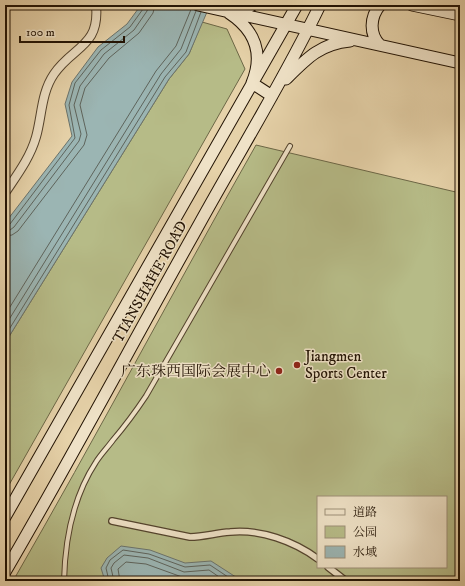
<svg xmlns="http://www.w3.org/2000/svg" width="465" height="586" font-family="'IM FELL DW Pica','Noto Serif SC',serif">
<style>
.green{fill:#b6bb87;stroke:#6c6746;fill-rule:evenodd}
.water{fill:#9bb5b3;stroke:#6b746d}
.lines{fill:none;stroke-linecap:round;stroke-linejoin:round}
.shore{stroke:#5e645c;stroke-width:1}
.service-casing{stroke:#53432d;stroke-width:6}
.pedestrian-casing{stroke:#53432d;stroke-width:8}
.minor-casing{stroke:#53432d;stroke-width:10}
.tertiary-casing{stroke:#53432d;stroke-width:12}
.secondary-casing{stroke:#221304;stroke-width:13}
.service{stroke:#efe2c7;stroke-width:4}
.pedestrian{stroke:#efe2c7;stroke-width:5.5}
.minor{stroke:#efe2c7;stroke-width:8}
.tertiary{stroke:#efe2c7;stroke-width:10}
.secondary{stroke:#efe2c7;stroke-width:11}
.poi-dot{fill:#8f2418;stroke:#efe2c7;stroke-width:1.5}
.labels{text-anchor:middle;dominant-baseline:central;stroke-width:3;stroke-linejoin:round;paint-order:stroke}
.street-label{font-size:15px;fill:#221304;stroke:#efe2c7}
.poi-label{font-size:15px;fill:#221304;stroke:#efe2c7;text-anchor:start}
</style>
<rect width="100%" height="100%" fill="#e6d2a9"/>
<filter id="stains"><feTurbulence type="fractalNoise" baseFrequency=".005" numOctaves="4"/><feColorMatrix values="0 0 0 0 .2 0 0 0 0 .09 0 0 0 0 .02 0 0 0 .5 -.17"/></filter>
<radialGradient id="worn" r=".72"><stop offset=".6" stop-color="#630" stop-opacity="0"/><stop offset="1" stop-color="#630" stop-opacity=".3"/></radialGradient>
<!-- green -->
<path class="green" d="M202,22L227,29L245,69L5,492V343L169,79L189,54Z
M256,145L460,193V581H13C96,437 174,290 256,145ZM318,497H446V567H318Z"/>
<!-- water -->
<path class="water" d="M141,5H210L189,54L169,79L5,343V223L72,136L65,104L72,82L98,47L127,24Z
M121,546L150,550L185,563L211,561L242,581H105L101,568L107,558Z"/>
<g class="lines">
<!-- shore -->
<path class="shore" d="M5,225L10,224L75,138L69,105L75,83L101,50L130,27L143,9L144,5
M5,230H10L14,227L79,141L81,134L74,105L80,86L104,54L134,30L147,11L149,5
M5,236L12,235L18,231L84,145L87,135L80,105L85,88L109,58L139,33L153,13L155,5
M5,315L156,71L176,46L192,7
M5,326L161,74L181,49L196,11
M5,336L165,77L186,52L201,12
M109,581L106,568L110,560L123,550L149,554L185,567L210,565L234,581
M114,581L111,568L114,563L124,555L148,558L184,572L209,570L225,581
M120,581L118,569L126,562L146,564L182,577H207L214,581"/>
<!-- service casing -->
<g class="service-casing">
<path id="service" d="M64,581C65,539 73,497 96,462C101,454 108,447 113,440C125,426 136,411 146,396L290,146"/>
</g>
<!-- pedestrian casing -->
<g class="pedestrian-casing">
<path id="pedestrian" d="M112,521L190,537C203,537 216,533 230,532C260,529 294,541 318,559
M328,567L346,581"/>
</g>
<!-- minor casing -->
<g class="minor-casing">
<path id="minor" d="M5,193C17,175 30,158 36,137C42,116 41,93 54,74C73,46 100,47 96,5"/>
</g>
<!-- tertiary casing -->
<g class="tertiary-casing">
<path id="tertiary" d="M5,580L7,581"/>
</g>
<!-- secondary casing -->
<g class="secondary-casing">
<path id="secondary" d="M198,5L460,63
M412,5L460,15
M236,12L243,11L252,5
M229,13C255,30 264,54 252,83L272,96
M380,45C369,34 370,17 380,5
M286,79C307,58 320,44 350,41
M5,517L297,5
M5,572C71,459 132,344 196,230C237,155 283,82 320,5"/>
</g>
<!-- service -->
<use href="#service" class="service"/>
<!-- pedestrian -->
<use href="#pedestrian" class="pedestrian"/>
<!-- minor -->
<use href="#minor" class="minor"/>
<!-- tertiary -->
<use href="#tertiary" class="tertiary"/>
<!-- secondary -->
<use href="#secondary" class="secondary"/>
</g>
<!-- markers -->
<g class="poi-dot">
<circle cx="297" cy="365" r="4"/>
<circle cx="279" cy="371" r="4"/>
</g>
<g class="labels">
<!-- street labels -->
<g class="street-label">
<text transform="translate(150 282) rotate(-61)">TIANSHAHE ROAD</text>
</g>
<!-- poi labels -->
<g class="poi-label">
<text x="305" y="356">Jiangmen<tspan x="305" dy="17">Sports Center</tspan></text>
<text x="271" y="371" text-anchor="end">广东珠西国际会展中心</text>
</g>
</g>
<!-- margin -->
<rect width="465" height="586" fill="none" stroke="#e6d2a9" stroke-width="20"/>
<rect x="6" y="6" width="453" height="574" fill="none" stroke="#221304" stroke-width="2"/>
<rect x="10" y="10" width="445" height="566" fill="none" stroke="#221304"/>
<!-- legend -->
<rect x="317" y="496" width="130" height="72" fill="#efe2c7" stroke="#9d8f79"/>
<rect x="325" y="509" width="20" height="6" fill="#efe2c7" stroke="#9d8f79"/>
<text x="353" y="516" font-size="12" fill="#221304">道路</text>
<rect x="325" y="526" width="20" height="12" fill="#b6bb87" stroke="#9d8f79"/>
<text x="353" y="536" font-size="12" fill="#221304">公园</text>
<rect x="325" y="546" width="20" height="12" fill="#9bb5b3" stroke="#9d8f79"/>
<text x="353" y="556" font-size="12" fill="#221304">水域</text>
<!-- scale -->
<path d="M20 36v6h104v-6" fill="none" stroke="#221304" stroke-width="2"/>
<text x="26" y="36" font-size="12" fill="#221304" stroke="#efe2c7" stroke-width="3" paint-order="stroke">100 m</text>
<rect width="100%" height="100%" filter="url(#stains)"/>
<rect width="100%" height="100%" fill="url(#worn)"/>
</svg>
